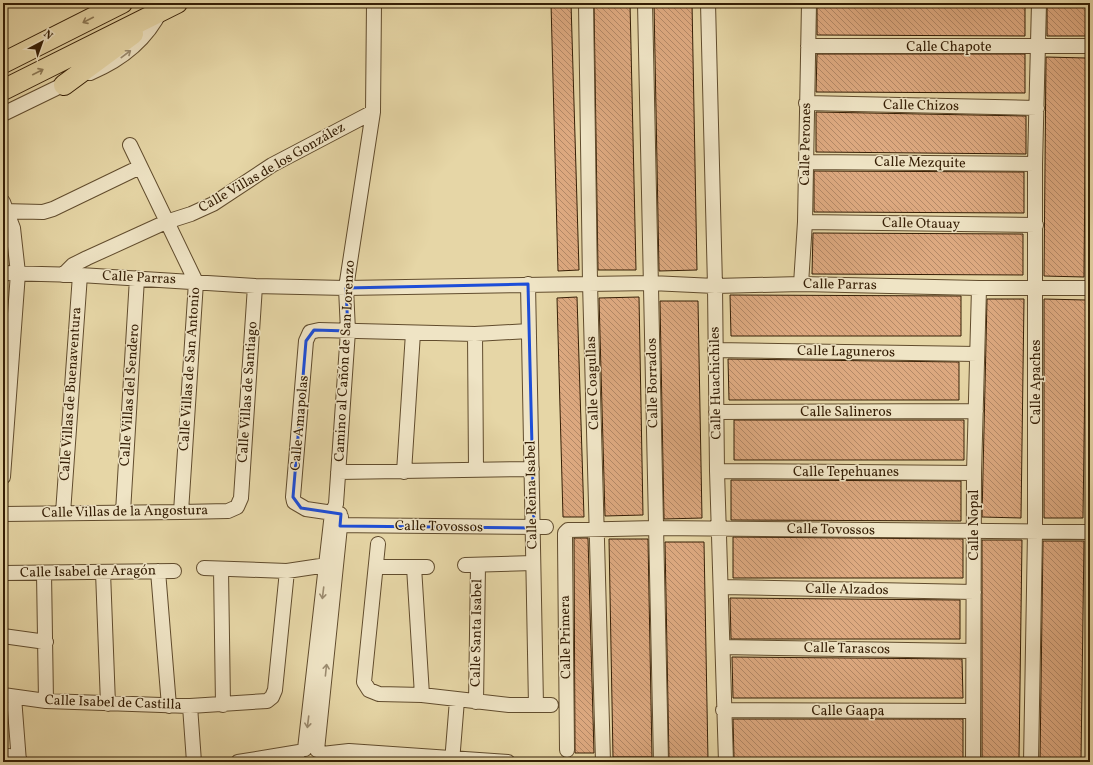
<svg xmlns="http://www.w3.org/2000/svg" width="1093" height="765" font-family="Vollkorn,serif">
<style>
.building{fill:url(#building-back-hatch);stroke:#351e05}
.lines{fill:none;stroke-linecap:round;stroke-linejoin:round}
.minor-casing{stroke:#614c2d;stroke-width:16}
.highway-casing{stroke:#351e05;stroke-width:22}
.minor{stroke:#efe4c5;stroke-width:14}
.highway{stroke:#e6d6a6;stroke-width:20}
.oneway{stroke:#8e7a56}
.oneway2{stroke:#9b8b6f}
.marked{fill:none;stroke:#1d4ed8;stroke-width:3;stroke-linejoin:round}
.labels{text-anchor:middle;dominant-baseline:central;stroke-width:3;stroke-linejoin:round;paint-order:stroke}
.street-label{font-size:14px;fill:#351e05;stroke:#efe4c5}
</style>
<defs>
<pattern id="building-back-hatch" width="6" height="6" patternUnits="userSpaceOnUse"><rect width="6" height="6" fill="#dda980"/><path d="M-1 5l2 2M0 0l6 6M5-1l2 2" fill="none" stroke="#b48967"/></pattern>
</defs>
<rect width="100%" height="100%" fill="#e6d6a6"/>
<filter id="stains"><feTurbulence type="fractalNoise" baseFrequency=".005" numOctaves="4"/><feColorMatrix values="0 0 0 0 .2 0 0 0 0 .09 0 0 0 0 .02 0 0 0 .5 -.17"/></filter>
<radialGradient id="worn" r=".72"><stop offset=".6" stop-color="#630" stop-opacity="0"/><stop offset="1" stop-color="#630" stop-opacity=".3"/></radialGradient>
<!-- building -->
<path class="building" d="M551,3H571L579,270L558,271Z
M594,3H630L636,270H598Z
M654,3H692L697,270L659,271Z
M817,3H1025V36L817,35Z
M1047,3H1087V36H1047Z
M817,54H1025V93L816,92Z
M1046,57L1086,58L1084,277L1044,276Z
M816,112L1026,116V154L816,152Z
M814,171L1024,172V213L814,212Z
M813,233L1023,234V275L812,274Z
M730,295L961,296V336H731Z
M577,297L584,517H563L557,298Z
M639,297L643,515L605,516L599,298Z
M987,299H1024L1021,518L982,517Z
M1044,299L1086,300L1083,518H1044Z
M660,301H698L702,518L664,519Z
M728,359L959,362V400H729Z
M734,420H964V460H734Z
M731,480L961,481V521L731,520Z
M733,537L963,539V578H733Z
M574,538H588L594,753H575Z
M609,539H648L652,757H613Z
M982,540H1022L1019,759H982Z
M1043,541H1084L1081,760H1040Z
M665,542H704L708,760H669Z
M730,598L960,600V639H731Z
M732,657L962,659L963,698H733Z
M733,719H963V758H734Z"/>
<g class="lines">
<!-- minor casing -->
<g class="minor-casing">
<path id="minor" d="M586,3L590,283L603,762
M645,3L661,762
M708,3L715,286L717,471L726,762
M808,46H1090
M90,73C121,60 146,41 161,10
M806,103L1037,108
M3,114L71,81
M130,145L196,282L181,512
M806,162L1035,164
M3,202L13,228L18,273L3,477
M3,211L43,212L53,209L140,167
M805,222L1036,225
M3,273L80,275L255,286L346,288L651,283L715,286L801,284L979,288H1090
M63,275L73,265L87,258L166,222L191,214L213,204L272,165L373,112
M528,284L536,705
M801,284L805,222L809,3
M475,334L476,470
M715,350L977,354
M716,412L976,411
M717,471L974,473
M338,472L532,469
M404,472L413,333
M123,512L137,278
M63,513L80,275
M3,514L181,512L228,511L237,507L241,498L255,286
M340,514L306,509L294,502L293,497L306,341L310,332L319,330L475,334L529,331
M332,525L546,527
M378,544L364,682L369,690L379,694L422,695L509,705H551
M465,565L533,563
M377,567H427
M414,567L422,695
M204,568L287,571L327,565
M221,569L223,705
M158,571L169,706
M103,572L108,704
M3,573L174,571
M44,573L46,701
M721,587L974,592
M3,636L46,642
M723,647L972,651
M3,695L46,701L190,706L267,701L272,697L275,690L287,571
M14,697L19,762
M476,702L478,565
M190,706L194,762
M723,710L973,711
M305,749L332,513L336,504L348,331L346,288L373,112L374,3
M317,750L341,517
M567,750L565,540V533L568,530L656,528L1090,532
M322,754L349,751L508,762
M3,755L19,758
M238,762L299,752
M452,762L457,700
M973,762L974,473L979,288
M1031,762L1035,532V164L1039,3"/>
</g>
<!-- highway casing -->
<g class="highway-casing">
<path id="highway" d="M3,63L122,3
M64,85L133,34
M3,90L177,3"/>
</g>
<!-- minor -->
<use href="#minor" class="minor"/>
<!-- highway -->
<use href="#highway" class="highway"/>
</g>
<!-- one-way arrows -->
<defs><path id="oneway-shaft" d="M-6 0H5M1.5-3L5.5 0L1.5 3" fill="none" stroke-width="1.6" stroke-linecap="round" stroke-linejoin="round"/></defs>
<g class="oneway">
<use href="#oneway-shaft" transform="translate(88 20) rotate(153)"/>
<use href="#oneway-shaft" transform="translate(38 72) rotate(-27)"/>
</g>
<g class="oneway2">
<use href="#oneway-shaft" transform="translate(126 54) rotate(-37)"/>
<use href="#oneway-shaft" transform="translate(323 593) rotate(97)"/>
<use href="#oneway-shaft" transform="translate(326 670) rotate(-84)"/>
<use href="#oneway-shaft" transform="translate(308 722) rotate(97)"/>
</g>
<!-- marked area -->
<path class="marked" d="M528,284L534,528L340,526L341,514L301,508L293,497L306,341L314,330L348,331L346,288Z"/>
<g class="labels">
<!-- street labels -->
<g class="street-label">
<text x="949" y="47">Calle Chapote</text>
<text transform="translate(921 106) rotate(1)">Calle Chizos</text>
<text transform="translate(806 144) rotate(-89)">Calle Perones</text>
<text transform="translate(920 163) rotate(1)">Calle Mezquite</text>
<text transform="translate(272 168) rotate(-30)">Calle Villas de los González</text>
<text transform="translate(921 224) rotate(1)">Calle Otauay</text>
<text transform="translate(139 278) rotate(3)">Calle Parras</text>
<text transform="translate(840 285) rotate(1)">Calle Parras</text>
<text transform="translate(846 352) rotate(1)">Calle Laguneros</text>
<text transform="translate(345 361) rotate(-87)">Camino al Cañón de San Lorenzo</text>
<text transform="translate(190 369) rotate(-86)">Calle Villas de San Antonio</text>
<text transform="translate(1036 382) rotate(-90)">Calle Apaches</text>
<text transform="translate(593 383) rotate(-92)">Calle Coagullas</text>
<text transform="translate(653 383) rotate(-91)">Calle Borrados</text>
<text transform="translate(716 383) rotate(-91)">Calle Huachichiles</text>
<text transform="translate(248 392) rotate(-86)">Calle Villas de Santiago</text>
<text transform="translate(71 394) rotate(-86)">Calle Villas de Buenaventura</text>
<text transform="translate(130 395) rotate(-86)">Calle Villas del Sendero</text>
<text x="846" y="412">Calle Salineros</text>
<text transform="translate(300 423) rotate(-85)">Calle Amapolas</text>
<text x="846" y="472">Calle Tepehuanes</text>
<text transform="translate(532 495) rotate(-91)">Calle Reina Isabel</text>
<text transform="translate(125 512) rotate(-1)">Calle Villas de la Angostura</text>
<text transform="translate(974 525) rotate(-90)">Calle Nopal</text>
<text transform="translate(439 527) rotate(1)">Calle Tovossos</text>
<text transform="translate(831 530) rotate(1)">Calle Tovossos</text>
<text transform="translate(88 572) rotate(-1)">Calle Isabel de Aragón</text>
<text transform="translate(847 590) rotate(1)">Calle Alzados</text>
<text transform="translate(477 633) rotate(-89)">Calle Santa Isabel</text>
<text transform="translate(566 637) rotate(-91)">Calle Primera</text>
<text transform="translate(847 649) rotate(1)">Calle Tarascos</text>
<text transform="translate(113 703) rotate(2)">Calle Isabel de Castilla</text>
<text x="848" y="711">Calle Gaapa</text>
</g>
</g>
<!-- margin -->
<rect width="1093" height="765" fill="none" stroke="#e6d6a6" stroke-width="16"/>
<rect x="4" y="4" width="1085" height="757" fill="none" stroke="#351e05" stroke-width="2"/>
<rect x="8" y="8" width="1077" height="749" fill="none" stroke="#351e05"/>
<!-- north arrow -->
<g transform="translate(42 42) rotate(41)" stroke="#efe4c5" stroke-width="3" paint-order="stroke">
<path d="M0-3L7 15L0 10L-7 15Z" fill="#351e05"/>
<text y="-6" font-size="11" font-weight="bold" text-anchor="middle" fill="#351e05">N</text>
</g>
<rect width="100%" height="100%" filter="url(#stains)"/>
<rect width="100%" height="100%" fill="url(#worn)"/>
</svg>
